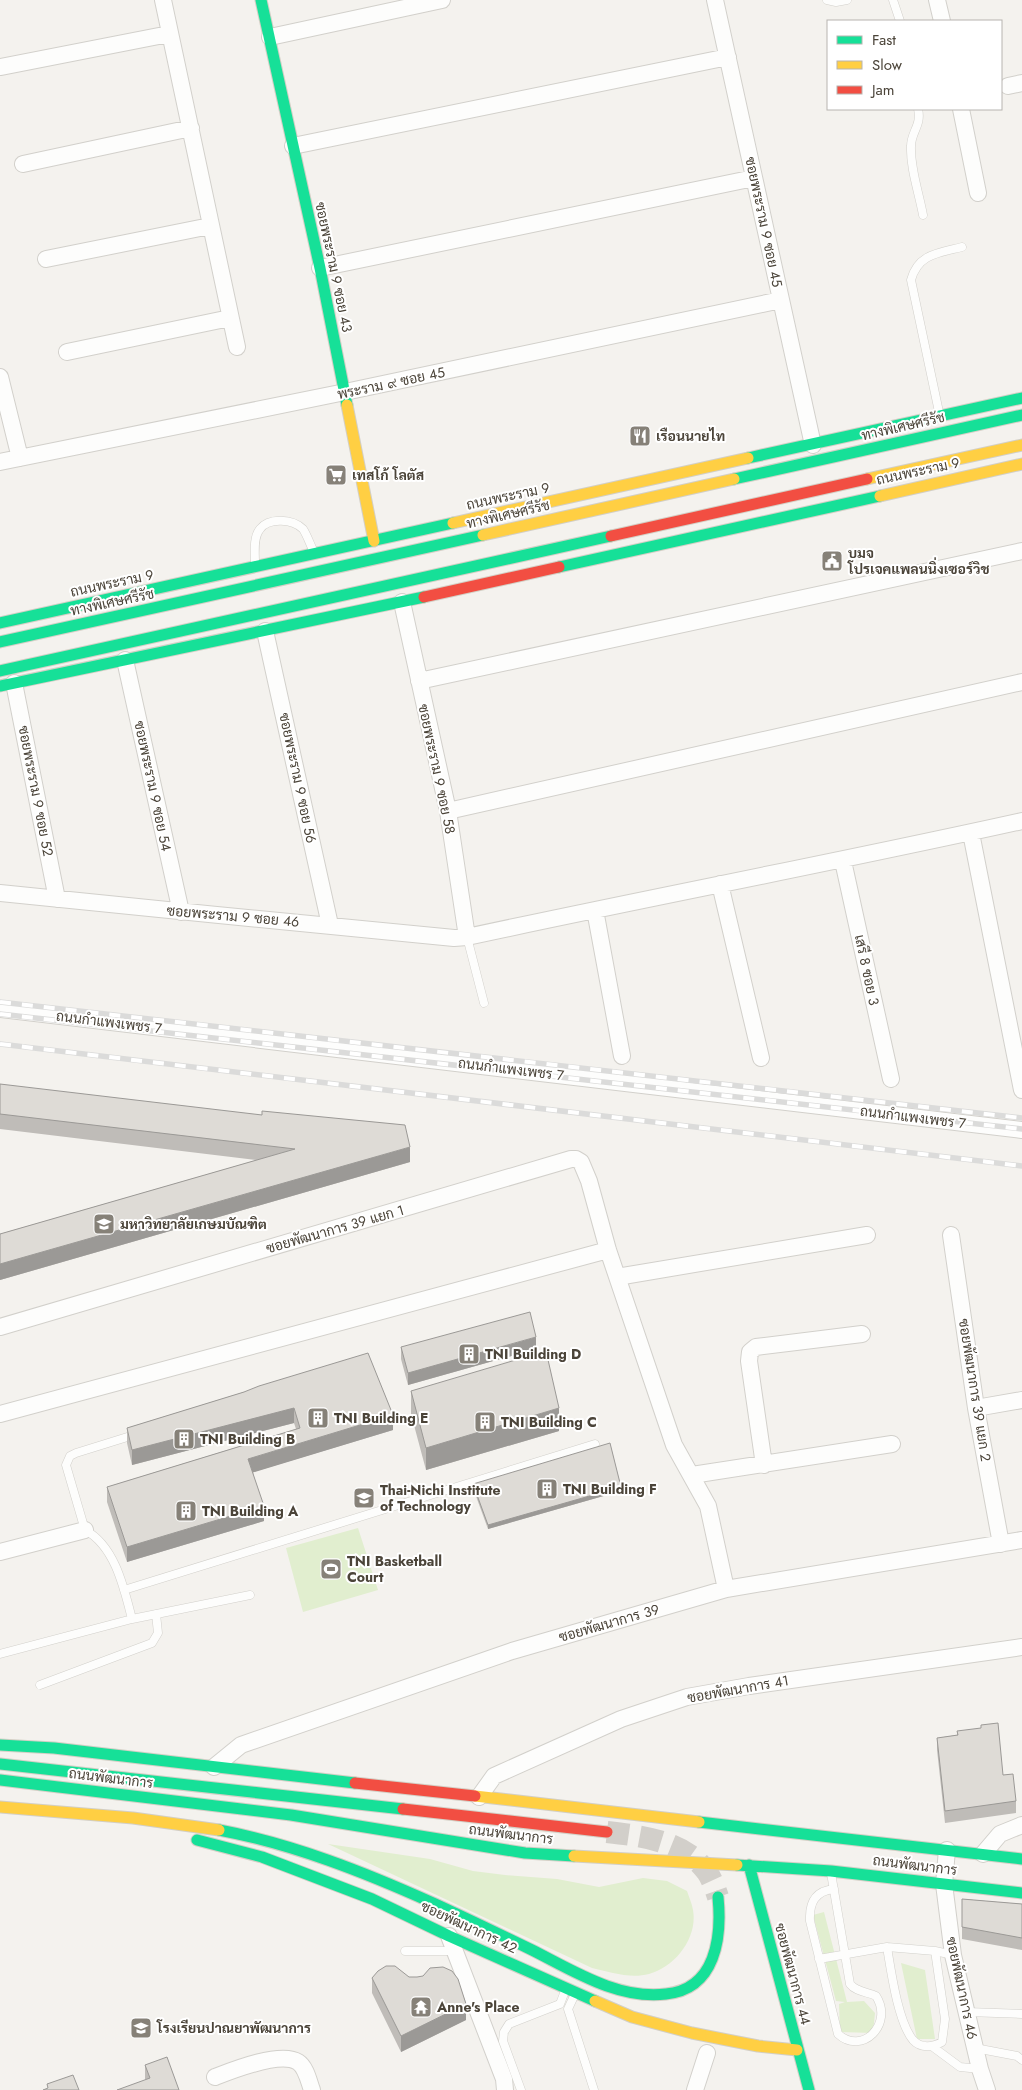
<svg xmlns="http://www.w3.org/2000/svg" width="1022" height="2090" font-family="Jost,Sarabun,sans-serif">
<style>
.green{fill:#e1eecf}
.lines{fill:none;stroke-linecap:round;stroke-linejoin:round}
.secondary-tunnel{stroke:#d2cfca;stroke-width:22;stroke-dasharray:22 11;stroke-linecap:butt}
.lane-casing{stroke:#d2d0cb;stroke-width:9}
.street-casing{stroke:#d2d0cb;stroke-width:18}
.fast-casing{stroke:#d3cfc5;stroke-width:13}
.slow-casing{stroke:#d3cfc5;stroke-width:13}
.jam-casing{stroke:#d3cfc5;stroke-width:13}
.lane{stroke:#fdfdfc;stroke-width:8}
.street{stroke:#fdfdfc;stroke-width:16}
.fast{stroke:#16e098;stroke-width:11}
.slow{stroke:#ffcf43;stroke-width:11}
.jam{stroke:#f24e42;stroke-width:11}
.rail-casing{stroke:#dbdbda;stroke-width:5.5}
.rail{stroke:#fff;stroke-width:4;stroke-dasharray:11;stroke-linecap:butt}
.wall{fill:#bfbcb8}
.shaded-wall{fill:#9b9996}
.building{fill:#dedbd6;stroke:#9b9996}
.labels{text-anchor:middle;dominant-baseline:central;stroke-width:4;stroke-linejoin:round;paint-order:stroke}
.street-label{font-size:14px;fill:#4b4439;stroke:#fff}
.poi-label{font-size:14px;font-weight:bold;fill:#4b4439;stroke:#fff;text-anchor:start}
</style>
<rect width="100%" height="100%" fill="#f4f2ee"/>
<!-- green -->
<path class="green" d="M358,1528L378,1590L303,1612L286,1548Z
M328,1844L430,1859L473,1871L505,1875L557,1879L599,1887L643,1878L667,1881L687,1891C689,1897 692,1904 693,1910C698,1938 675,1967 649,1974C630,1979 610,1972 592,1968Z
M824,1912L847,2002L864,2001L875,2013L873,2033L840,2032L839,2004L845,2002L836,2001L813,1915Z
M901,1963L925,1970L935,2039H917Z"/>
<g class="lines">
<!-- secondary-tunnel -->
<path class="secondary-tunnel" d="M607,1832C642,1836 685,1841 707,1872C712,1879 715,1888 718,1897"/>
<!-- lane casing -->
<g class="lane-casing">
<path id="lane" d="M827,0L836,2L847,0
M893,0L900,21
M918,109C922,125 911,132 911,146C910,168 919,193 923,215
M939,412L911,280C918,254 938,253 962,247
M255,563C255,553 253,537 260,529C269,517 293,519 303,529C307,535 310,544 313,550
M467,937L484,1003
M124,1590L595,1444
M132,1619C124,1588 115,1546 85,1530L66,1465L70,1456L76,1453L137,1434
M0,1654L132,1619L250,1595
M40,1685L152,1643L158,1633L156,1614
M831,1873L850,1984C856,1992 868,1992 876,1996C894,2024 862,2056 838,2034L810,1921C809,1903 815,1891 834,1889
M887,1947C891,1971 898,2022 913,2040C921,2049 933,2047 942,2042L945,2019L935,1951
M405,1951H455
M819,1959L887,1947L935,1951L953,1955
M575,1994L568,2009L594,2090
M967,2012L1022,2014
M933,2047L960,2067L980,2069
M975,2048L1017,2056L1022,2060
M521,2090L503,2041L504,2032L509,2024L560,2004L565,1991"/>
</g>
<!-- street casing -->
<g class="street-casing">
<path id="street" d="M163,0L237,347
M715,0L813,445
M937,0L942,21
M270,37L442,0
M1,67L169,34
M1008,86L1022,83
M961,109L978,193
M293,146L728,57
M23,164L191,128
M46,259L210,226
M320,268L754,178
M67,352L230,318
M0,377L20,458
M0,462L345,392L781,300
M402,602L448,811L467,937
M265,631L330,925
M125,660L181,912
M419,681L1022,551
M14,683L57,899
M448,811L1022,682
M971,833L1022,1090
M843,861L891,1079
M720,884L761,1058
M0,893C151,909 303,923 454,938L467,937C652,897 837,862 1022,821
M595,910L622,1056
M0,1009L1022,1130
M951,1235L976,1408L1001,1544
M617,1277L867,1235
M0,1327L571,1159H576L581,1162L589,1181L608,1250L674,1445L708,1506L726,1589
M976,1408L1022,1400
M0,1414L608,1250
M764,1465L749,1361L750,1352L756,1347L862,1334
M692,1475L892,1444
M0,1552L85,1530
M214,1767L241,1745L512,1651L726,1589L1022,1540
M479,1797L494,1776L621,1719L687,1697L749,1686L1022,1647
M947,1850L944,1884L953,1955L980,2069L987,2090
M983,1854L1000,1834L1022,1825
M449,1936L504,2079L505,2090
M215,2077C233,2070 281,2051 298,2062C306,2067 309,2082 312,2090
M695,2090L707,2053"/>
</g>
<!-- fast casing -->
<g class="fast-casing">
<path id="fast" d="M261,0L320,268L347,405
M748,458L1022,398
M734,479L1022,415
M559,567L880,496
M0,623L453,523
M0,642L483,535
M0,671L611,536
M0,686L424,597
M0,1745L54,1748L355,1783
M0,1764L403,1809
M0,1780L291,1815L525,1853L574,1856
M699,1822L1022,1859
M219,1830C293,1844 364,1872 433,1903C466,1918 499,1934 532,1950C572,1970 618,2000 666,1994C716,1989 722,1937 718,1897
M197,1840L262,1857L372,1899L449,1936L595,2001
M737,1865L831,1871L1022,1893
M749,1865L809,2090"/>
</g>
<!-- slow casing -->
<g class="slow-casing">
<path id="slow" d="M347,405L374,541
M867,479L1022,445
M880,496L1022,464
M453,523L748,458
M483,535L734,479
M475,1796L699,1822
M0,1807L133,1818L219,1830
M574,1856L737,1865
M595,2001L632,2017L692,2033L758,2046L797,2050"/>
</g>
<!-- jam casing -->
<g class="jam-casing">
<path id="jam" d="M611,536L867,479
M424,597L559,567
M355,1783L475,1796
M403,1809L607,1832"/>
</g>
<!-- lane -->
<use href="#lane" class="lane"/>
<!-- street -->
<use href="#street" class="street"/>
<!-- fast -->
<use href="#fast" class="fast"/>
<!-- slow -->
<use href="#slow" class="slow"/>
<!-- jam -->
<use href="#jam" class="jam"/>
<!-- rail casing -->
<g class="rail-casing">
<path id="rail" d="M0,1002L1022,1118
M0,1014L1022,1129
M0,1044L1022,1166"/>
</g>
<!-- rail -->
<use href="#rail" class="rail"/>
</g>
<!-- wall -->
<path class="wall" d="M0,1084L410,1162L0,1280V1234L257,1160L0,1129Z
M401,1347L536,1349L408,1385L401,1359Z
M411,1391L559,1431L426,1470L411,1414Z
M244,1392L393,1430L253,1472L264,1521L127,1562L107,1502V1487L296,1429L294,1423L132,1465L127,1443V1428Z
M473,1484L621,1491L488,1529L473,1488Z
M957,1731L1003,1775L1016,1801V1813L945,1823L937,1750V1738L957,1735Z
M962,1899L1022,1904V1950L962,1939Z
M372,1978L466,2020L401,2052L372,1993Z
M145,2065L179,2090L145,2079Z"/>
<!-- shaded-wall -->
<path class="shaded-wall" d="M410,1147V1162L0,1280V1264Z
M536,1337V1349L408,1385V1373Z
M294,1408V1423L132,1465V1450Z
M559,1408V1431L426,1470V1448Z
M393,1415V1430L248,1474V1459Z
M621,1487V1491L488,1529V1525Z
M264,1506V1521L127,1562V1547Z
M466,2004V2020L401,2052V2036Z"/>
<!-- building -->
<path class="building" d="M0,1084L262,1115V1111L405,1125L410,1147L0,1264V1234L295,1149L0,1114Z
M530,1312L536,1337L408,1373L401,1347Z
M546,1351L559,1408L426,1448L411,1391Z
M368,1353L393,1415L248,1459L264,1506L127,1547L107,1487L300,1428L294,1408L132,1450L127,1428L244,1392L259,1386Z
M610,1443L621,1487L488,1525L473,1484Z
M998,1723L1003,1775L1013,1774L1016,1801L945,1811L937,1738L958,1735L957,1731L981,1728V1725Z
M962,1899L1022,1904V1938L962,1927Z
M386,1966H395L409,1977H417L423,1976L430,1968L443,1967L452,1971L458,1979L466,2004L401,2036L372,1978L378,1971Z
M167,2057L179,2090H117L150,2078L145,2065Z
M73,2075L79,2090H43L48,2088L47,2084Z"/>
<!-- icons -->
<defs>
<g id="restaurant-square" transform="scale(1.125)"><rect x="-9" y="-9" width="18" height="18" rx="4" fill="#868178" stroke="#fff"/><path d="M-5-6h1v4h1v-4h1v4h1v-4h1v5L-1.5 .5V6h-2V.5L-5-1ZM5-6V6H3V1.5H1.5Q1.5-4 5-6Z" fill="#fff"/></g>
<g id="supermarket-square" transform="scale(1.125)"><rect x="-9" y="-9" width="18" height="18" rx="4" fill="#868178" stroke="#fff"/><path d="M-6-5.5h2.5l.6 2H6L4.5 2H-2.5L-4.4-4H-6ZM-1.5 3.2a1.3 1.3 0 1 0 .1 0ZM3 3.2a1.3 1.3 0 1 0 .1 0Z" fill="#fff"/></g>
<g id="civic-square" transform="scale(1.125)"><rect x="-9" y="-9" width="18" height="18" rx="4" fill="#868178" stroke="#fff"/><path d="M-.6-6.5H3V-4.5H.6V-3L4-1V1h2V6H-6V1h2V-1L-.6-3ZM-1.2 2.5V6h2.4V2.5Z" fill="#fff"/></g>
<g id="university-square" transform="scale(1.125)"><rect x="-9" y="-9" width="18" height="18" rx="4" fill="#868178" stroke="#fff"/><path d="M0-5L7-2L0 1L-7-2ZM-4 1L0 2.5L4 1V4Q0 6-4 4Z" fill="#fff"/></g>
<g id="building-square" transform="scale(1.125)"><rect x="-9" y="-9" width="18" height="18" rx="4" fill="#868178" stroke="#fff"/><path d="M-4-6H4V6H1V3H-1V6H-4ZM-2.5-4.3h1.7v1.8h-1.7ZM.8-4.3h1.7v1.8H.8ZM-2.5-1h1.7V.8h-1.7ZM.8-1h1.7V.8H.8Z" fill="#fff"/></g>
<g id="school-square" transform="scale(1.125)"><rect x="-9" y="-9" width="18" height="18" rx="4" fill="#868178" stroke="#fff"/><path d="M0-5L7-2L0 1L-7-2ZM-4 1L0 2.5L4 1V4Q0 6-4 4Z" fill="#fff"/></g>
<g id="stadium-square" transform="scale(1.125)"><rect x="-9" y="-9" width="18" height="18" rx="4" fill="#868178" stroke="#fff"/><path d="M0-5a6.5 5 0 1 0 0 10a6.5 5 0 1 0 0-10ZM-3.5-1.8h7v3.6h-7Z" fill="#fff"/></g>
<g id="temple-square" transform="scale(1.125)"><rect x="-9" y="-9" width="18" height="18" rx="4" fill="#868178" stroke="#fff"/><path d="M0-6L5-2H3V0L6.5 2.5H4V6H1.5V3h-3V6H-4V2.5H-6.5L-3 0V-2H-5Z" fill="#fff"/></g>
</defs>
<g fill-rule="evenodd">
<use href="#restaurant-square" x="640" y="436"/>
<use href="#supermarket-square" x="336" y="475"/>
<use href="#civic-square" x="832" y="561"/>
<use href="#university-square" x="104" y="1224"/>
<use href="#building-square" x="469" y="1354"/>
<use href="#building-square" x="318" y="1418"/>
<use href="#building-square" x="485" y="1422"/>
<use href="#building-square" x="184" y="1439"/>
<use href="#building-square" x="547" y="1489"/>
<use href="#school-square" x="364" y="1498"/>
<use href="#building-square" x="186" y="1511"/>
<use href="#stadium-square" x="331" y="1569"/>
<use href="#temple-square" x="421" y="2007"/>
<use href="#school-square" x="141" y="2028"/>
</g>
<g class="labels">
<!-- street labels -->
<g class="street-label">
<text transform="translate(764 222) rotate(78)">ซอยพระราม 9 ซอย 45</text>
<text transform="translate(334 267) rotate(78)">ซอยพระราม 9 ซอย 43</text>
<text transform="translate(391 383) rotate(-12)">พระราม ๙ ซอย 45</text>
<text transform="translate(903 426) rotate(-13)">ทางพิเศษศรีรัช</text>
<text transform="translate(918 471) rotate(-12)">ถนนพระราม 9</text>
<text transform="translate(508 496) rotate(-12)">ถนนพระราม 9</text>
<text transform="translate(508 514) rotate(-13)">ทางพิเศษศรีรัช</text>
<text transform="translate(112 583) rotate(-12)">ถนนพระราม 9</text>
<text transform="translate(112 602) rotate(-12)">ทางพิเศษศรีรัช</text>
<text transform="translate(437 769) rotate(78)">ซอยพระราม 9 ซอย 58</text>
<text transform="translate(298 778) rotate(78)">ซอยพระราม 9 ซอย 56</text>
<text transform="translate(153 786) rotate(78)">ซอยพระราม 9 ซอย 54</text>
<text transform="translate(36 791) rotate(79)">ซอยพระราม 9 ซอย 52</text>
<text transform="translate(233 916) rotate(5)">ซอยพระราม 9 ซอย 46</text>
<text transform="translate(867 970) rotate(78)">เสรี 8 ซอย 3</text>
<text transform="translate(109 1022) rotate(7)">ถนนกำแพงเพชร 7</text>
<text transform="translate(511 1069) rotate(7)">ถนนกำแพงเพชร 7</text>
<text transform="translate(913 1117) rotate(7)">ถนนกำแพงเพชร 7</text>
<text transform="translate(335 1229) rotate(-16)">ซอยพัฒนาการ 39 แยก 1</text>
<text transform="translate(975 1390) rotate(81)">ซอยพัฒนาการ 39 แยก 2</text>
<text transform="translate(609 1623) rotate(-16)">ซอยพัฒนาการ 39</text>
<text transform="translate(738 1689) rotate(-10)">ซอยพัฒนาการ 41</text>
<text transform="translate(111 1778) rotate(7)">ถนนพัฒนาการ</text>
<text transform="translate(511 1834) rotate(7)">ถนนพัฒนาการ</text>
<text transform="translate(915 1865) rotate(7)">ถนนพัฒนาการ</text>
<text transform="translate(469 1927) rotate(25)">ซอยพัฒนาการ 42</text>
<text transform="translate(793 1974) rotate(75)">ซอยพัฒนาการ 44</text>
<text transform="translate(962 1988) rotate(78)">ซอยพัฒนาการ 46</text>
</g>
<!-- poi labels -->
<g class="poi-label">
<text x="656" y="436">เรือนนายไท</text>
<text x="352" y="475">เทสโก้ โลตัส</text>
<text x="848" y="553">บมจ<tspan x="848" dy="16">โปรเจคแพลนนิ่งเซอร์วิช</tspan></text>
<text x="120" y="1224">มหาวิทยาลัยเกษมบัณฑิต</text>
<text x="485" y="1354">TNI Building D</text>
<text x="334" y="1418">TNI Building E</text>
<text x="501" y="1422">TNI Building C</text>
<text x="200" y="1439">TNI Building B</text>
<text x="563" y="1489">TNI Building F</text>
<text x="380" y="1490">Thai-Nichi Institute<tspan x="380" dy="16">of Technology</tspan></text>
<text x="202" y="1511">TNI Building A</text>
<text x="347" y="1561">TNI Basketball<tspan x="347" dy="16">Court</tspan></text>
<text x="437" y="2007">Anne's Place</text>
<text x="157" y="2028">โรงเรียนปาณยาพัฒนาการ</text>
</g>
</g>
<!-- legend -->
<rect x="827" y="20" width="175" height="90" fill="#ffffff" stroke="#b7b4b0"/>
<rect x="837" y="36" width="25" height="8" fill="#16e098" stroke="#b7b4b0"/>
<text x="872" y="45" font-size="15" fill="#4b4439">Fast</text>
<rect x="837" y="61" width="25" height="8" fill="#ffcf43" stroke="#b7b4b0"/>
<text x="872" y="70" font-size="15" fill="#4b4439">Slow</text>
<rect x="837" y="86" width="25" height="8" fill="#f24e42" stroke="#b7b4b0"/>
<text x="872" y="95" font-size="15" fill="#4b4439">Jam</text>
</svg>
